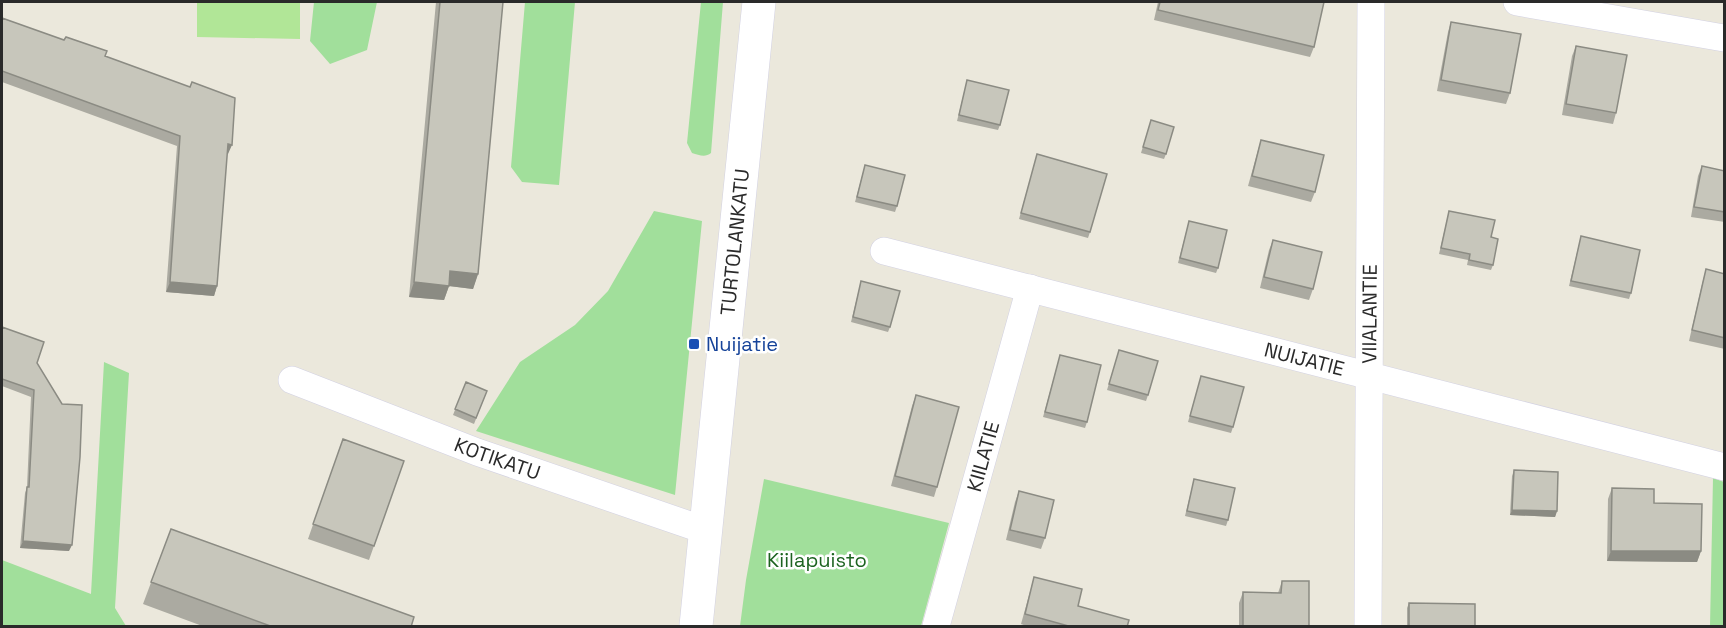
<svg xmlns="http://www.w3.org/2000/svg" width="1726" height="628" font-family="'Space Grotesk',sans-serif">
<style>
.green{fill:#a1df9b}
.pitch{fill:#b1e697}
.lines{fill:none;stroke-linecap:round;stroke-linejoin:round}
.street-casing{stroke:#d2d1e2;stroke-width:28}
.secondary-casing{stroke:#d2d1e2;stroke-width:34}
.street{stroke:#fff;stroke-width:27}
.secondary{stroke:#fff;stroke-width:33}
.wall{fill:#abaaa1}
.shaded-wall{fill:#8b8b83}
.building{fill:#c7c6bb;stroke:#8b8b83;stroke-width:1.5}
.transit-dot{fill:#1a4fb4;stroke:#fff;stroke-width:2}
.labels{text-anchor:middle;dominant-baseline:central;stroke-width:5;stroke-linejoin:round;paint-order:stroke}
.street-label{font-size:20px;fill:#2a2a2a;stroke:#fff}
.transit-label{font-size:20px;fill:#164399;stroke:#fff;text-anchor:start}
.park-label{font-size:20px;fill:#1d6320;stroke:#fff}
</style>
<rect width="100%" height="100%" fill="#ebe8dc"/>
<!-- green -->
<path class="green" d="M314,2H377L367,50L330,64L310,41Z
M525,2H575L559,185L522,182L511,167Z
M701,2H723L711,153C705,158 699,155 692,153L687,143Z
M654,211L702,221L675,495L476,431L520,362L575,325L608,291Z
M104,362L129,373L115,608L126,626H2V560L91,594Z
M1713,478L1724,482V626H1710Z
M764,479L949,523L921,626H740L746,580Z"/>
<!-- pitch -->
<path class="pitch" d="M197,2H300V39L197,37Z"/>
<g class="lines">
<!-- street casing -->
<g class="street-casing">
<g id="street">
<path d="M1517,2L1724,38"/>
<path id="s1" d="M884,251L1724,467"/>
<path id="s2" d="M292,380L477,452L707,531"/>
<path id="s3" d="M936,626L1030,288"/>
<path id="s4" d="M1368,626L1371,2"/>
</g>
</g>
<!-- secondary casing -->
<g class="secondary-casing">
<g id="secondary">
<path id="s5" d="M696,626L759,2"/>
</g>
</g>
<!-- street -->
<use href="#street" class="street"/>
<!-- secondary -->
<use href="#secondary" class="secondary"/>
</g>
<!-- wall -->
<path class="wall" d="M436,2H503L478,274L473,289L449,286L444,300L409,297Z
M1158,2H1324L1314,47L1310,57L1154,20Z
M2,18L105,56L228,154H227L217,286L214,296L166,292L177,146L2,82Z
M1451,22L1510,93L1506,104L1437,91L1448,32Z
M1576,46L1616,113L1613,124L1562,115L1572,56Z
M967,80L1000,125L998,130L957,121Z
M1149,126L1166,154L1164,159L1141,153Z
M1261,140L1315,192L1311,202L1248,186L1258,150Z
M1037,154L1090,232L1088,238L1019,219Z
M865,165L897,206L895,212L855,202Z
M1702,166L1725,171V222L1691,217L1698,176Z
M1449,211L1491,237L1493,265L1491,270L1467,265L1468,260L1439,254Z
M1189,221L1218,268L1216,273L1178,263Z
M1581,236L1631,293L1629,299L1569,286Z
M1273,240L1313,289L1309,300L1260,288L1269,250Z
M1706,269L1725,274V349L1689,341L1703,280Z
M861,281L890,327L888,332L851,322Z
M2,327L37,363L69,551L20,548L25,493L27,487L31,397L2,386Z
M1119,350L1148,395L1146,401L1107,390Z
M1060,355L1087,422L1085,428L1043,417Z
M1201,376L1233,427L1231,433L1188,422Z
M466,382L487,391L474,424L453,415Z
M916,395L937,487L934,497L891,486L912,406Z
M343,439L404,461L369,560L308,539Z
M1514,470L1557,511L1555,517L1510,515L1512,476Z
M1194,479L1228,520L1226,526L1185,516Z
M1612,488L1654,503L1701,551L1697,562L1607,561L1608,499Z
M1019,491L1045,538L1041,549L1006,540L1015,502Z
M171,529L411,627H205L143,604Z
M1034,577L1078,606L1127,627H1029L1021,624L1031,588Z
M1282,581L1309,627H1239V603L1243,592L1278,593Z
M1409,603L1475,627H1407V608Z"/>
<!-- shaded-wall -->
<path class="shaded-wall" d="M228,144L232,145L228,154H224Z
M450,271L478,274L473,289L449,286L444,300L409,297L414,282Z
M170,282L217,286L214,296L166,292Z
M1512,510L1557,511L1555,517L1510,515Z
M23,541L72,545L69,551L20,548Z
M1611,551H1701L1697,562L1607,561Z"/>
<!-- building -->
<path class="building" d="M440,2H503L478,274L450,271L449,286L414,282Z
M1160,2H1324L1314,47L1158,10Z
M2,18L64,40L66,37L107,51L105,56L190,87L192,82L235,98L232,145L228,144L217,286L170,282L180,136L2,71Z
M1451,22L1521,34L1510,93L1441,80Z
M1576,46L1627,55L1616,113L1566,104Z
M967,80L1009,90L1000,125L959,115Z
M1151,120L1174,127L1166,154L1143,147Z
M1261,140L1324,155L1315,192L1252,176Z
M1037,154L1107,174L1090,232L1021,213Z
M865,165L905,175L897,206L857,197Z
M1702,166L1725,171V212L1694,207Z
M1449,211L1495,220L1491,237L1498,239L1493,265L1469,260L1470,254L1441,248Z
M1189,221L1227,230L1218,268L1180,258Z
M1581,236L1640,250L1631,293L1571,281Z
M1273,240L1322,252L1313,289L1264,277Z
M1706,269L1725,274V338L1692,330Z
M861,281L900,291L890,327L853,317Z
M2,327L44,342L37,363L62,404L82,405L80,457L72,545L23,541L27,487H29L34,390L2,379Z
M1119,350L1158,361L1148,395L1109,384Z
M1060,355L1101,365L1087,422L1045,412Z
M1201,376L1244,387L1233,427L1190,416Z
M466,382L487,391L476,418L455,409Z
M916,395L959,407L937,487L895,476Z
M343,439L404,461L374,546L313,524Z
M1514,470L1558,472L1557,511L1512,510Z
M1194,479L1235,488L1228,520L1187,511Z
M1612,488L1654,489V503L1702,504L1701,551H1611Z
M1019,491L1054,500L1045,538L1010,530Z
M171,529L414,617L411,627H273L151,582Z
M1034,577L1082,589L1078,606L1129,620L1127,627H1072L1025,614Z
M1282,581H1309V627H1243V592L1281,593Z
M1409,603L1475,604V627H1409Z"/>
<!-- markers -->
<rect class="transit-dot" x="688" y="338" width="12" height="12" rx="3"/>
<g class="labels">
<!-- street labels -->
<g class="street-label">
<text stroke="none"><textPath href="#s5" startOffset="386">TURTOLANKATU</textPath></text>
<text stroke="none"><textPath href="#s4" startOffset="312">VIIALANTIE</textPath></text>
<text stroke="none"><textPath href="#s1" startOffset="434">NUIJATIE</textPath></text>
<text stroke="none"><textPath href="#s3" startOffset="176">KIILATIE</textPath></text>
<text stroke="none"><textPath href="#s2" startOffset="220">KOTIKATU</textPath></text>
</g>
<!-- transit labels -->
<g class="transit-label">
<text x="706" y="344">Nuijatie</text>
</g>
<!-- park labels -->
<g class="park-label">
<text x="817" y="560">Kiilapuisto</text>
</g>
</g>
<!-- border -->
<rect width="1726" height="628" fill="none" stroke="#2a2a2a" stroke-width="6"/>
</svg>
